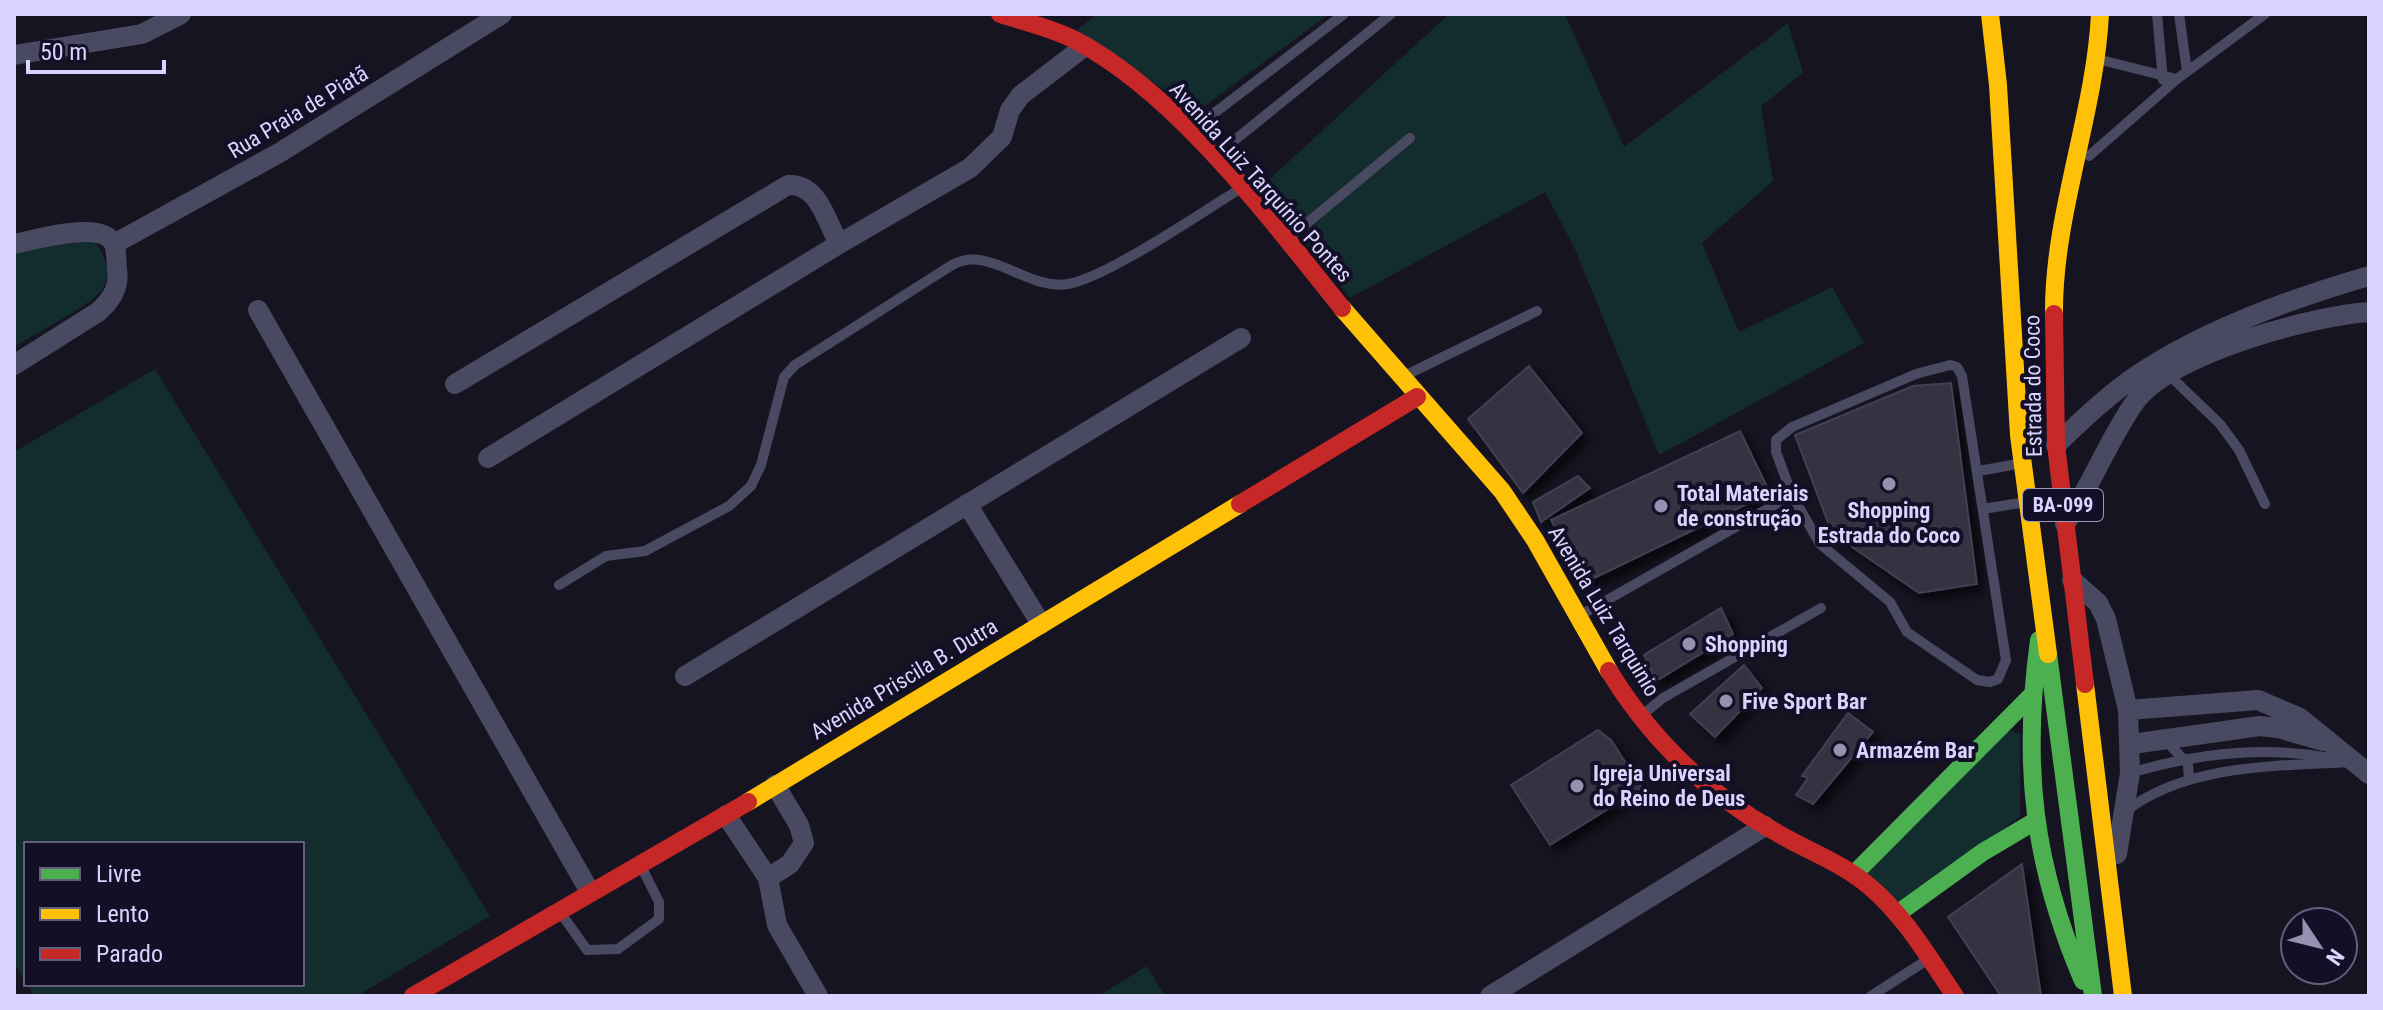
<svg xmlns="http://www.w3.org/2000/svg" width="2383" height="1010" font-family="'Roboto Condensed',sans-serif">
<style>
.green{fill:#132c2d}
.building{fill:#343243;stroke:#433f54;stroke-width:2;filter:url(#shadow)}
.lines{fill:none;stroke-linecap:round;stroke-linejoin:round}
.lane{stroke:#4a4962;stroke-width:10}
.street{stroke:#4a4962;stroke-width:20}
.fast{stroke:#4caf50;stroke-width:18}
.slow{stroke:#ffc107;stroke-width:18}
.jam{stroke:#c62828;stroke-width:18}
.poi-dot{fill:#9591b1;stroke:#130f26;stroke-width:3}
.labels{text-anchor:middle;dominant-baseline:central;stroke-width:8;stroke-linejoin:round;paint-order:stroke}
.shield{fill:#130f26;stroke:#9e99be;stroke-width:2}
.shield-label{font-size:20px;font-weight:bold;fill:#d9d4ff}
.street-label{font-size:22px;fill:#d9d4ff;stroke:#130f26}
.poi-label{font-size:22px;font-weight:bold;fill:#d9d4ff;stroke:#130f26;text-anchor:start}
</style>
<defs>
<filter id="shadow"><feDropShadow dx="7" dy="7" stdDeviation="4" flood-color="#0009"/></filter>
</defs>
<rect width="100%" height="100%" fill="#161421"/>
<!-- green -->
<path class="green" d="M1097,14H1329L1197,112L1076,31Z
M1449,14H1565L1624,147L1788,23L1803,73L1761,106L1773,181L1702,243L1739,332L1832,287L1864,343L1659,455L1574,247L1545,192L1350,298L1261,187Z
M89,237C104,248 115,276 100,292C84,309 36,333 14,347V250Z
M155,369L490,916L357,996H34L27,984H302V844H26V983L14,963V452Z
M2008,729L2020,734V817L1897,904L1865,871Z
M1147,966L1165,996H1098Z"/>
<!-- building -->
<path class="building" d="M1529,366L1582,433L1523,493L1468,419Z
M1951,383L1977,584L1919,593L1832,533L1795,435L1913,386Z
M1740,431L1770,493L1594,578L1586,586L1551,520Z
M1578,476L1590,488L1541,522L1533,502Z
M1721,608L1733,634L1656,681L1644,655Z
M1744,665L1762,688L1715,737L1690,714Z
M1848,713L1873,732L1813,804L1796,795L1808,778L1802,776Z
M1598,730L1611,740L1642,788L1550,845L1511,785Z
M2022,864L2041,996H2001L1948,917Z"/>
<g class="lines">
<!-- lane -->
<path class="lane" d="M2157,14L2163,80
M2179,14L2187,71
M2105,61L2177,79
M1191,131L1344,14
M1215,156L1391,14
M2089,156L2177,79L2265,14
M1289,238L1410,138
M1950,365L1957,367L1962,376L2006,660L1998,679L1990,682L1977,680L1907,632L1890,602L1820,544L1792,495L1776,452V440L1792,427L1916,374Z
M2168,374L2220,424L2239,450L2265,504
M1402,377L1537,311
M1979,471L2017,464
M1983,509L2020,503
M559,585L606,556L645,551L729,506L751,486L761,465L784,377L795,365L952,265C990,244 1027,291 1068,284C1108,277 1200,213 1240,189
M1579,616L1792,495
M1641,716L1663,698L1821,608
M2165,740L2188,764L2189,780
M2130,773C2198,753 2266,745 2336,759
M2126,811C2187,764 2277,766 2352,762
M560,912L587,950L618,949L659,919V902L641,866
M1871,996L1927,960"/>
<!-- street -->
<path class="street" d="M14,55L142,34L181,14
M14,244C35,240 102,219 114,244C117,251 116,262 117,269C120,287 111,301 98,312L14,365
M114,244L279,153L502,14
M258,310L590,892
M455,384L788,185C818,183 826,220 839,244
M2056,445C2084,418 2112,391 2145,370C2212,327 2293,298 2369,276
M488,458L839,244L970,168L1002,137L1010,110L1021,95L1085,46
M967,504L1041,624
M2065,524C2092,485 2108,440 2135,402C2169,354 2311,316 2369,312
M2072,580L2098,603L2106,619L2128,710L2130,773L2117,854
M685,676L1241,338
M2128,710L2258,700L2300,718L2369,774
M2132,744L2260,726L2278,728L2323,741
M726,815L768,878L777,925L818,996
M768,878L790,864L804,843L799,825L775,785
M1490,996L1765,826"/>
<!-- fast -->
<path class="fast" d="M2039,640C2022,766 2033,864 2083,981
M2048,654L2093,996
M1854,874L2031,696
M1897,914L1983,852L2032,823"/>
<!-- slow -->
<path class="slow" d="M1990,14L1998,85L2019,435L2048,654
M1342,308L1502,491L1535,540L1609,671
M2054,314C2053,215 2095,114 2100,14
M2085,684L2123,996
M748,802L1240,504"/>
<!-- jam -->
<path class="jam" d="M1000,14C1025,22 1052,28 1075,40C1178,94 1270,219 1342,308
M2054,314L2056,445L2085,684
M1240,504L1417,397
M1609,671C1652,741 1707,794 1779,834C1808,851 1842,863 1869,886C1905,916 1929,958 1955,996
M413,996L748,802"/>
</g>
<!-- markers -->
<g class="poi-dot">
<circle cx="1889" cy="484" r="8"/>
<circle cx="1661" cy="506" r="8"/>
<circle cx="1689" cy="644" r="8"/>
<circle cx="1726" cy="701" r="8"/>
<circle cx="1840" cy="750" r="8"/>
<circle cx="1577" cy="786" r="8"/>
</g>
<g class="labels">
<!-- shield labels -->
<rect class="shield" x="2023" y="489" width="80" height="32" rx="6"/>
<g class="shield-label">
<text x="2063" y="505">BA-099</text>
</g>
<!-- street labels -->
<g class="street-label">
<text transform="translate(298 112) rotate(-31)">Rua Praia de Piatã</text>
<text transform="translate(1261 182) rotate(48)">Avenida Luiz Tarquínio Pontes</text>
<text transform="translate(2033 386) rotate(-91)">Estrada do Coco</text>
<text transform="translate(1604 611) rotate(59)">Avenida Luiz Tarquinio</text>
<text transform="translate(904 679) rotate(-31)">Avenida Priscila B. Dutra</text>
</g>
<!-- poi labels -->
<g class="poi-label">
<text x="1677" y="493">Total Materiais<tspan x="1677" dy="25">de construção</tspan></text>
<text x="1889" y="510" text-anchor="middle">Shopping<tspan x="1889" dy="25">Estrada do Coco</tspan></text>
<text x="1705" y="644">Shopping</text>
<text x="1742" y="701">Five Sport Bar</text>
<text x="1856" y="750">Armazém Bar</text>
<text x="1593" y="773">Igreja Universal<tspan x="1593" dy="25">do Reino de Deus</tspan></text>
</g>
</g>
<!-- border -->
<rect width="2383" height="1010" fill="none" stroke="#d9d4ff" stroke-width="32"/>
<!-- legend -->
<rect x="24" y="842" width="280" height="144" fill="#130f26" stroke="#625e7d" stroke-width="2"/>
<rect x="40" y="868" width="40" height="12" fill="#4caf50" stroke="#625e7d" stroke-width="2"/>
<text x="96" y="882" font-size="24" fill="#d9d4ff">Livre</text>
<rect x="40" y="908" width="40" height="12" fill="#ffc107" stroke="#625e7d" stroke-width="2"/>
<text x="96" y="922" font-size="24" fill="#d9d4ff">Lento</text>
<rect x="40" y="948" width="40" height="12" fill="#c62828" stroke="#625e7d" stroke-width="2"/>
<text x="96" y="962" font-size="24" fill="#d9d4ff">Parado</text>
<!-- north arrow -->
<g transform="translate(2319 946) rotate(125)"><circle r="38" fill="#130f26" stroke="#625e7d" stroke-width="2"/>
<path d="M0-6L14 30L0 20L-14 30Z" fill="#9591b1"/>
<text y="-12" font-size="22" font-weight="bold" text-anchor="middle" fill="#d9d4ff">N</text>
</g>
<!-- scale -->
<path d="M28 60v12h136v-12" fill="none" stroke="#d9d4ff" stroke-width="4"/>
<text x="40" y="60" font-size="24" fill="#d9d4ff" stroke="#130f26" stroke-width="6" paint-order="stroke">50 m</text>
</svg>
